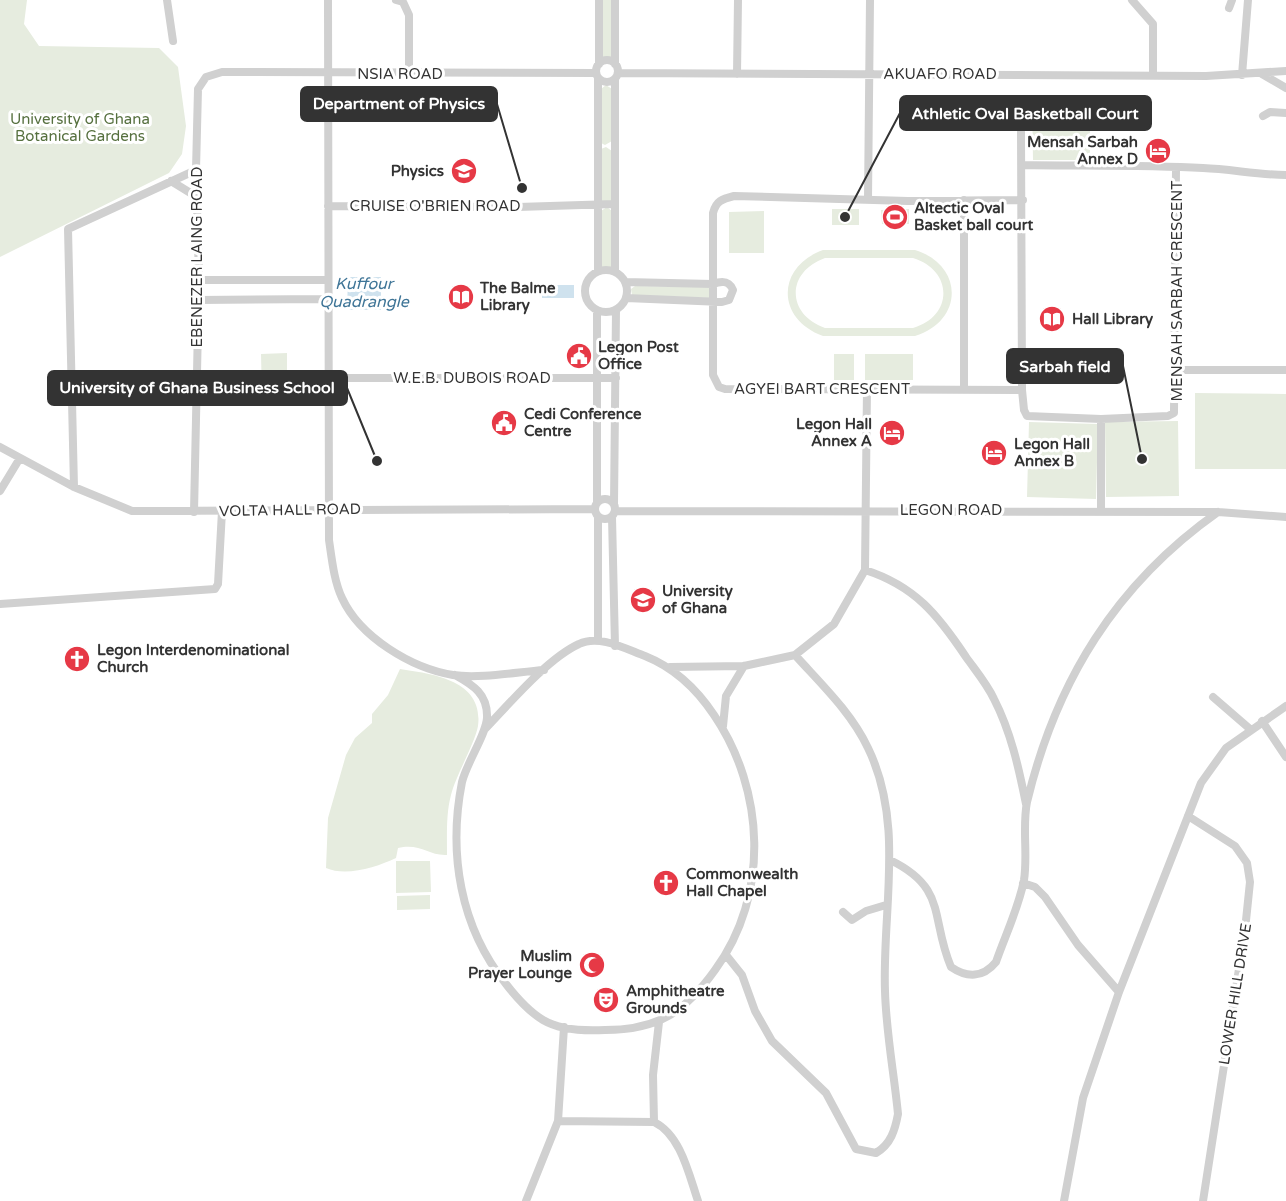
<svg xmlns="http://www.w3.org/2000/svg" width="1286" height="1201" font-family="'Varela Round',sans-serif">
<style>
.green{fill:#e6ecdf;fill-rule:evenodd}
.water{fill:#cfe2ee}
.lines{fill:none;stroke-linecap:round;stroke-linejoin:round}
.street{stroke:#d0d0d0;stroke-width:8}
.labels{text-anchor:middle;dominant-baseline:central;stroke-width:6;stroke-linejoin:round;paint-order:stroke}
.street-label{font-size:15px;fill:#333;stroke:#fff}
.park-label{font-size:15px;fill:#56703f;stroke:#fff}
.poi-label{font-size:15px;font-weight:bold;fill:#333;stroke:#fff;text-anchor:start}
.water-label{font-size:16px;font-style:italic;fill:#3f7597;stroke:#fff}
.leader{fill:none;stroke:#333;stroke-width:2}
.callout-dot{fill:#333;stroke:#fff;stroke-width:2}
.callout{fill:#333;stroke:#333;stroke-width:2}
.callout-label{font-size:16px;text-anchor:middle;font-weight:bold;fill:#fff}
</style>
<rect width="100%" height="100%" fill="#fff"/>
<!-- green -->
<path class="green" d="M0,0H27L24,24L39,46L159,48L178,67L186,126L182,154L169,173L0,257Z
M601,0H612L611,58L608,60L602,58Z
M606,85L612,89V141L605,145L601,143V89Z
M1090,98V160H1033L1032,99Z
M606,147L612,151L611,201H602L601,149Z
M607,207L612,211V267L608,269L602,267L601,211Z
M832,209H859V225H832Z
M909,209V224H882L881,210Z
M764,211V253H729V212Z
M823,250H915C964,265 964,321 915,336H823C776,319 776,267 823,250ZM825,258H913C953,270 954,316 913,328H825C786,314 786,272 825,258Z
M635,286L709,287L713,291L709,298L632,295L631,289Z
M287,353V396H262L261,354Z
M834,354H854V380H834Z
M865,354H913V380H865Z
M1195,393L1286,394V469H1195Z
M1178,421L1179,496L1106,497L1105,422Z
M1029,422L1098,424L1096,499L1027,497Z
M400,669C433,674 484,680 478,726C475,743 456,775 451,795C446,813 447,836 447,855C428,856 421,843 398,848L396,858C377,867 346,877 326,868L328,818L346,755L355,738L372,723V714L388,695Z
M396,861H430L431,892L396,893Z
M430,895V909L397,910V896Z"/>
<!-- water -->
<path class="water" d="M348,277H381V310H347Z
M542,285H574V298H542Z"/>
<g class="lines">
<!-- street -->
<path class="street" d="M167,0L173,41
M328,0L329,540C332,560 334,581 342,598C360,637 411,668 453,675C479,679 517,672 544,670
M396,0L403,2L409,15V74
M599,0V64
M615,0V64
M1132,0L1153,24V75
M1229,8L1232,0
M596 71a11 11 0 1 1 22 0a11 11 0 1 1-22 0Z
M618,73L1206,76L1286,71
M737,74L738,0
M1262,74L1286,88
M1242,75L1248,0
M598,78V271
M1263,116L1270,112L1286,113
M1021,132L1022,390L1024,410L1027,416L1101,419L1168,416L1174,413L1176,169
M1022,165C1082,166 1143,165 1203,168C1231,169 1258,175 1286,175
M171,181L197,197
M868,199L870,0
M964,200V389
M328,206L518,207L614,204
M585 291a21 21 0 1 1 42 0a21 21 0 1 1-42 0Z
M615,271V79
M199,280H328
M625,282L713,284C721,281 729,280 733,290L729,300L722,302L626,298
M198,300L328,299
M1176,370H1286
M329,378H616
M1022,390L725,389L719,387L713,375V213C716,201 722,199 734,196L908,201L1023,200
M0,447L74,487L132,511L595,509
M74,487L68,229L196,170
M0,491L20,458
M595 509a10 10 0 1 1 20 0a10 10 0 1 1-20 0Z
M597,503V311
M614,504L616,310
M615,511L1218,512L1286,517
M1101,511V419
M194,512L199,280L196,170L198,89L206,77L222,72L596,73
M598,517V641
M612,517L615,646
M865,570C915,586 938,615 966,657C976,671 987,684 994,699C1011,732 1019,769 1026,804
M0,604L215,589L218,584L222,511
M670,667L744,666L795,655L834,624L865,570L867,388
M455,675C473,685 488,694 487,718C486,735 467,762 462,782C448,853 460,927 506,984C516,997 528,1011 543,1020C560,1030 586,1031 605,1030C658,1030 685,1012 715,970C770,895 765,790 714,715C696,688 675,668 645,656C626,649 599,634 579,644C548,658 509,704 485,729
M1213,697L1250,729
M1262,721L1286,757
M723,726L726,696L744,666
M1188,816L1235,846L1247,863L1250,882L1245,930L1203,1201
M890,860C948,888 930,918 951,967C967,978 983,978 996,962C1005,936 1019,907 1024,880C1028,855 1022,827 1027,802C1056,681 1116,584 1218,512
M1023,883L1035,887L1045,897L1078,945L1119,992
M843,912L852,920L866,911L886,905
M726,955L742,975L755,1011L772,1041L826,1093L856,1149L876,1153C891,1144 895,1130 898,1114C894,1073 886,1032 885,991C882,910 905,824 868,748C851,712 821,684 795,655
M659,1022L653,1075L654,1122C681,1135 689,1175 698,1201
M558,1121L654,1122
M526,1201L558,1121L564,1027
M1064,1201L1083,1098L1119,992L1201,783L1226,748L1286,706"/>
</g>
<!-- icons -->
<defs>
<g id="hotel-disc" transform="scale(1.35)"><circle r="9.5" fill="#e63946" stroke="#fff"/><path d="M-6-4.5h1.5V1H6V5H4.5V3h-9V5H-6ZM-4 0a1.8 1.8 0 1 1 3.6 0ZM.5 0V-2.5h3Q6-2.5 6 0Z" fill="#fff"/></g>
<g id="university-disc" transform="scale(1.35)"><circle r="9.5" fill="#e63946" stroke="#fff"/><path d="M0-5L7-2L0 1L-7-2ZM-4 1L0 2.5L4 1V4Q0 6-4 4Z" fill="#fff"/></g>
<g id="stadium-disc" transform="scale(1.35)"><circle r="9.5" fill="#e63946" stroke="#fff"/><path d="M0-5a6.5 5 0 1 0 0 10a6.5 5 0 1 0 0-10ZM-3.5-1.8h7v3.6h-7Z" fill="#fff"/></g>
<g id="library-disc" transform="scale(1.35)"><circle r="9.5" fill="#e63946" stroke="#fff"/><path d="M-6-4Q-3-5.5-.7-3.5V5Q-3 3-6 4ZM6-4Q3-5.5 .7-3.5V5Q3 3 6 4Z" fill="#fff"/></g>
<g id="civic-disc" transform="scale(1.35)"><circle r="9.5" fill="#e63946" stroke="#fff"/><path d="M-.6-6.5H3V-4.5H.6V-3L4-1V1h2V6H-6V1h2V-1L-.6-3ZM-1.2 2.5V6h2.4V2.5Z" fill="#fff"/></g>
<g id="church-disc" transform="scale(1.35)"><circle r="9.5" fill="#e63946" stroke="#fff"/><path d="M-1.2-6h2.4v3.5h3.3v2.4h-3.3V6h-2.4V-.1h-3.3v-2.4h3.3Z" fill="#fff"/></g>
<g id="mosque-disc" transform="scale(1.35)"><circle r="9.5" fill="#e63946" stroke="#fff"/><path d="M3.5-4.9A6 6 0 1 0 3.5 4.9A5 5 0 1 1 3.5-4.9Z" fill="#fff"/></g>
<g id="theatre-disc" transform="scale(1.35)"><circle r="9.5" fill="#e63946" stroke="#fff"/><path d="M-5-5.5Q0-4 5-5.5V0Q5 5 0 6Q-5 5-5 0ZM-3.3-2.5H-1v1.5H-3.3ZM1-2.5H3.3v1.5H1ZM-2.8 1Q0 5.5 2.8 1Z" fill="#fff"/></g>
</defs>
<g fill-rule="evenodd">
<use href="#hotel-disc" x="1158" y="151"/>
<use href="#university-disc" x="464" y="171"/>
<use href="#stadium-disc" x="895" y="217"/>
<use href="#library-disc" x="461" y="297"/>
<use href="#library-disc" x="1052" y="319"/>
<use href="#civic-disc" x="579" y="356"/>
<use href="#civic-disc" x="504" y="423"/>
<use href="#hotel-disc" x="892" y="433"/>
<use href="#hotel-disc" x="994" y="453"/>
<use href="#university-disc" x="643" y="600"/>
<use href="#church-disc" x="77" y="659"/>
<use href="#church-disc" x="666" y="883"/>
<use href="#mosque-disc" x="592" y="965"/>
<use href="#theatre-disc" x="606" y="1000"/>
</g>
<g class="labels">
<!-- street labels -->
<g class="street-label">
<text x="400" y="74">NSIA ROAD</text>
<text x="940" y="74">AKUAFO ROAD</text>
<text x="435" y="206">CRUISE O'BRIEN ROAD</text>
<text transform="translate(197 257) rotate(-90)">EBENEZER LAING ROAD</text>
<text transform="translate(1177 291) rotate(-90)">MENSAH SARBAH CRESCENT</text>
<text x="472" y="378">W.E.B. DUBOIS ROAD</text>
<text x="822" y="389">AGYEI BART CRESCENT</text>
<text transform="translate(290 510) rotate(-1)">VOLTA HALL ROAD</text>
<text x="951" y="510">LEGON ROAD</text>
<text transform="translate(1235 994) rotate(-81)">LOWER HILL DRIVE</text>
</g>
<!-- park labels -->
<g class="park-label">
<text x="80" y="119">University of Ghana<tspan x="80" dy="17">Botanical Gardens</tspan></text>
</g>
<!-- poi labels -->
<g class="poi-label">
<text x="1138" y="142" text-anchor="end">Mensah Sarbah<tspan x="1138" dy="17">Annex D</tspan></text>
<text x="444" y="171" text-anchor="end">Physics</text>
<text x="914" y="208">Altectic Oval<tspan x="914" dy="17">Basket ball court</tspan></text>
<text x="480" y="288">The Balme<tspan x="480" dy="17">Library</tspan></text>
<text x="1072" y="319">Hall Library</text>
<text x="598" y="347">Legon Post<tspan x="598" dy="17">Office</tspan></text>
<text x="524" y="414">Cedi Conference<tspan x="524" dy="17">Centre</tspan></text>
<text x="872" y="424" text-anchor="end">Legon Hall<tspan x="872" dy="17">Annex A</tspan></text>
<text x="1014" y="444">Legon Hall<tspan x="1014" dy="17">Annex B</tspan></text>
<text x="662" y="591">University<tspan x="662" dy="17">of Ghana</tspan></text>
<text x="97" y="650">Legon Interdenominational<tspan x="97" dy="17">Church</tspan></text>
<text x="686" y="874">Commonwealth<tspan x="686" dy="17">Hall Chapel</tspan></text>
<text x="572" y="956" text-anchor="end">Muslim<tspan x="572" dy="17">Prayer Lounge</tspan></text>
<text x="626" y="991">Amphitheatre<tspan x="626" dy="17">Grounds</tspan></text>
</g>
<!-- water labels -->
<g class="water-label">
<text x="364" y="284">Kuffour<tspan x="364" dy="18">Quadrangle</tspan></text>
</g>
</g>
<!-- callouts -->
<path class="leader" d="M522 188L497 104M845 217L900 113M1142 459L1123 366M377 461L347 388"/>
<g class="callout-dot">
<circle cx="522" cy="188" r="6"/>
<circle cx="845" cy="217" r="6"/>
<circle cx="1142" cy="459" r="6"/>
<circle cx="377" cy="461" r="6"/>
</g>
<g class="callout">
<rect x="301" y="87" width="196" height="34" rx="6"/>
<rect x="900" y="96" width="251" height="34" rx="6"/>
<rect x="1007" y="349" width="116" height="34" rx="6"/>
<rect x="48" y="371" width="299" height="34" rx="6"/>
</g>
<g class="callout-label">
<text x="399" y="109">Department of Physics</text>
<text x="1025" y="119">Athletic Oval Basketball Court</text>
<text x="1065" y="372">Sarbah field</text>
<text x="197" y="393">University of Ghana Business School</text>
</g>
</svg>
